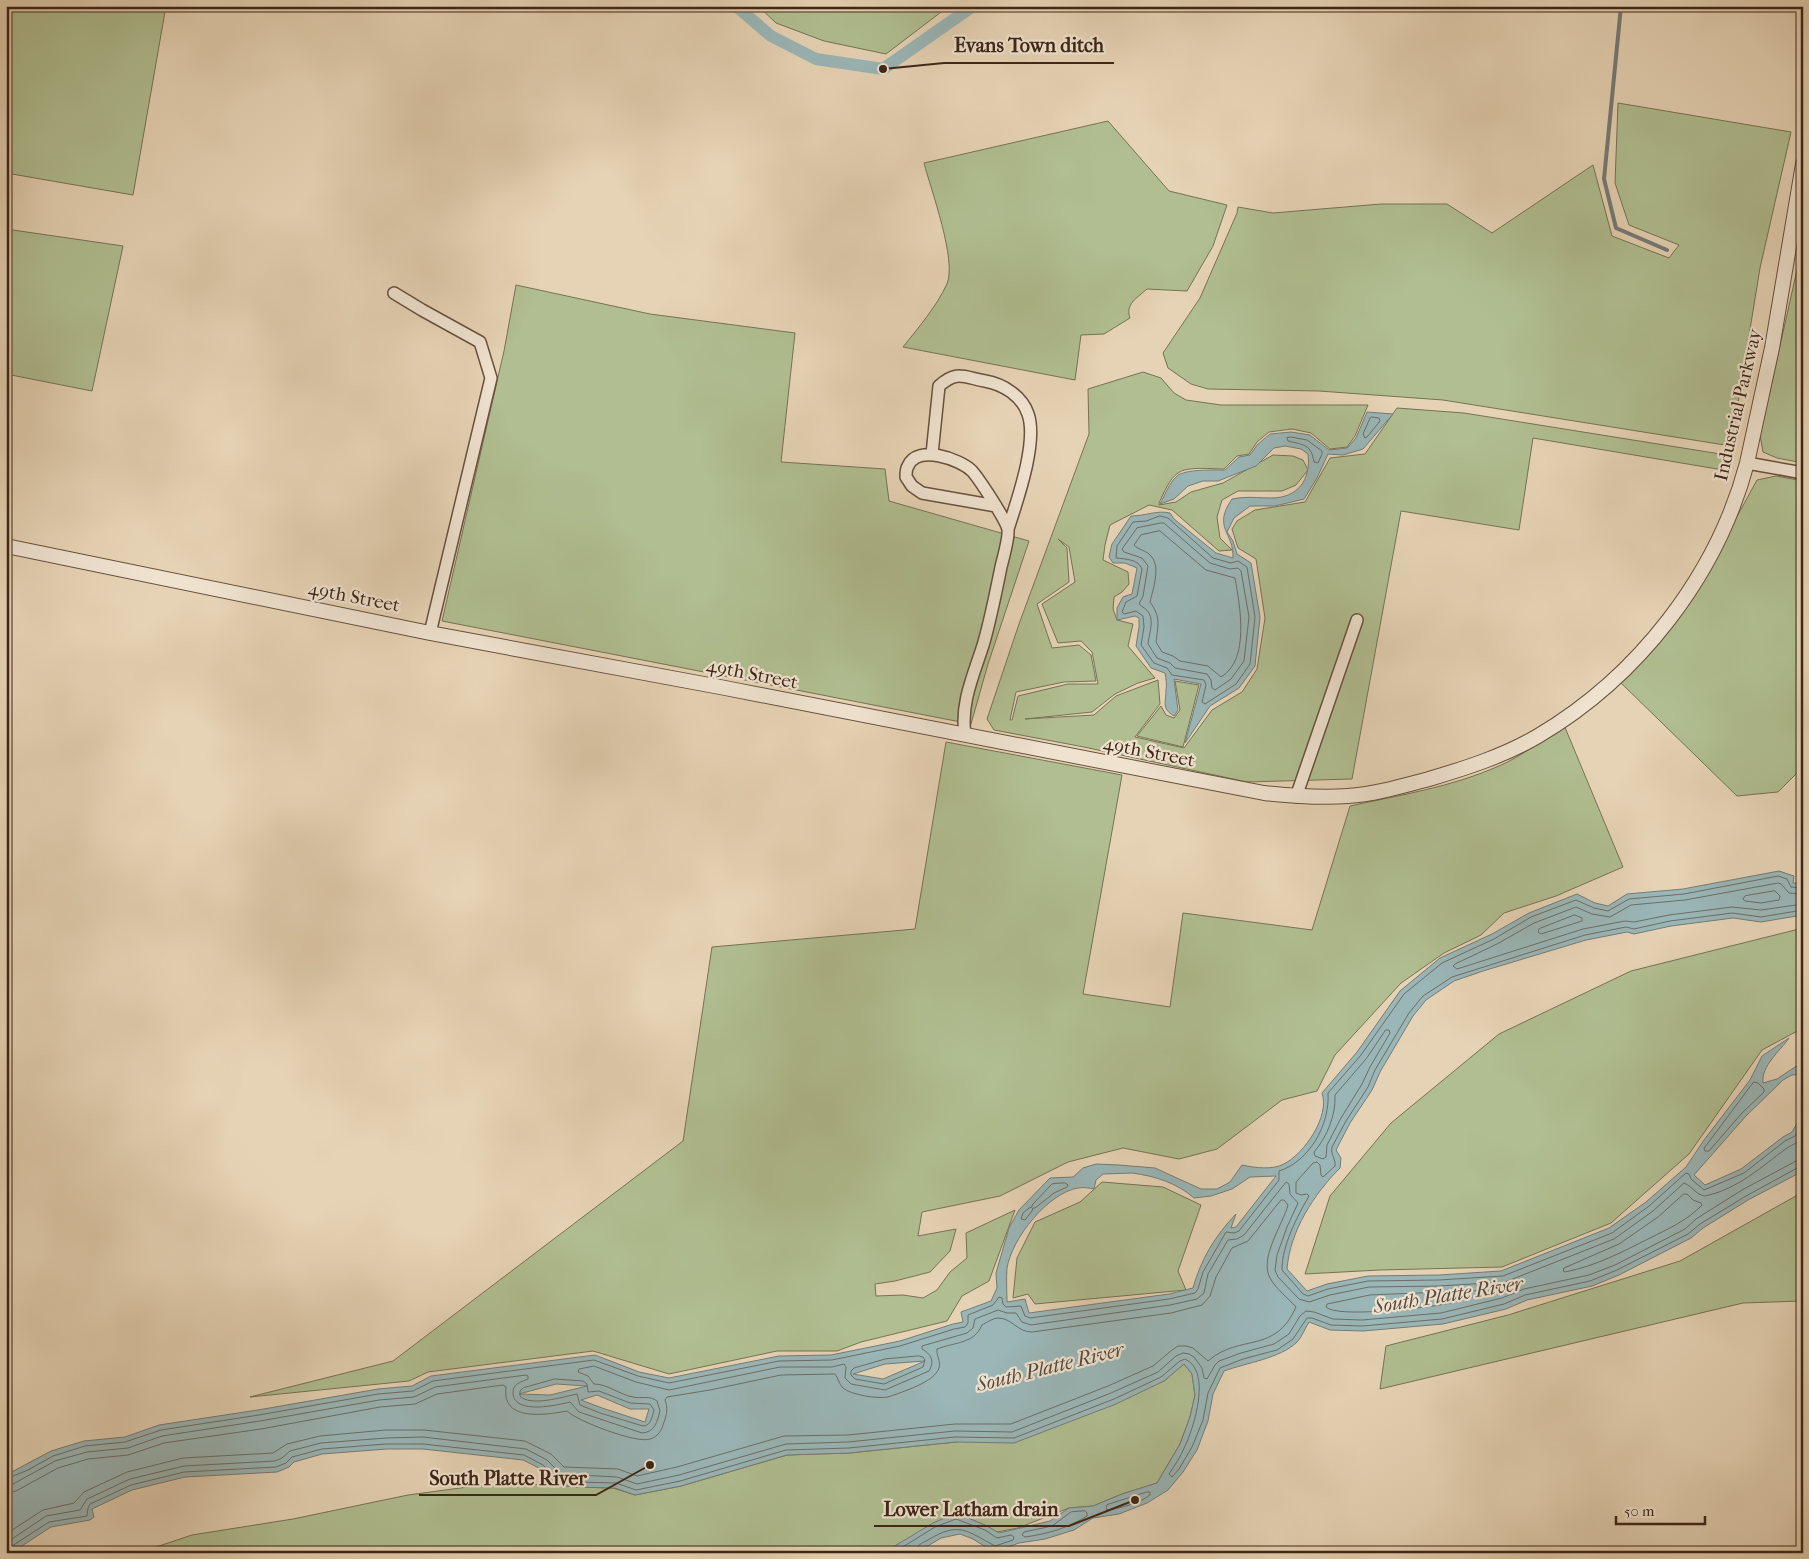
<svg xmlns="http://www.w3.org/2000/svg" width="1809" height="1559" font-family="'IM FELL French Canon',serif">
<style>
.green{fill:#b0be91;stroke:#777254;fill-rule:evenodd}
.water{fill:#9ab6b7;stroke:#757c77;fill-rule:evenodd}
.lines{fill:none;stroke-linecap:round;stroke-linejoin:round}
.shore{stroke:#6c6e67;stroke-width:1}
.stream{stroke:#757c77;stroke-width:4}
.canal{stroke:#9ab6b7;stroke-width:12}
.minor-casing{stroke:#68513e;stroke-width:14}
.tertiary-casing{stroke:#68513e;stroke-width:16}
.minor{stroke:#efe2cf;stroke-width:11}
.tertiary{stroke:#efe2cf;stroke-width:14}
.labels{text-anchor:middle;dominant-baseline:central;stroke-width:4.5;stroke-linejoin:round;paint-order:stroke}
.street-label{font-size:19px;fill:#3e2617;stroke:#efe2cf}
.water-label{font-size:20px;font-style:italic;fill:#554a3f;stroke:#efe2cf}
.leader{fill:none;stroke:#3e2617;stroke-width:2}
.callout-dot{fill:#3e2617;stroke:#efe2cf;stroke-width:2}
.callout-label{font-size:20px;text-anchor:middle;font-weight:bold;fill:#3e2617;stroke:#efe2cf;stroke-width:4.5;stroke-linejoin:round;paint-order:stroke}
</style>
<rect width="100%" height="100%" fill="#e6d3b5"/>
<filter id="stains"><feTurbulence type="fractalNoise" baseFrequency=".004" numOctaves="4"/><feColorMatrix values="0 0 0 0 .2 0 0 0 0 .09 0 0 0 0 .02 0 0 0 .5 -.17"/></filter>
<radialGradient id="worn" r=".72"><stop offset=".6" stop-color="#630" stop-opacity="0"/><stop offset="1" stop-color="#630" stop-opacity=".3"/></radialGradient>
<!-- green -->
<path class="green" d="M6,6H166L133,195L6,173Z
M758,6H949L886,54L824,41L776,23Z
M1618,103L1791,132L1760,268L1731,446L1443,400L1319,391L1208,389L1191,384L1168,368L1163,353L1200,298L1237,213L1238,207L1273,213L1381,204H1447L1492,233L1593,165L1612,236L1669,258L1679,245L1629,225L1615,183Z
M1108,121L1169,191L1227,205L1213,246L1187,291L1147,289C1137,298 1125,304 1130,318L1104,334L1081,335L1075,380L903,347C919,327 936,307 947,284C957,260 931,190 924,163Z
M6,229L123,246L92,391L6,374Z
M1801,252H1803V463L1777,458L1763,452L1760,435Z
M516,285L650,314L795,333L781,462L885,469L889,501L1029,541L988,664L971,724L442,621L504,351Z
M1143,372L1161,378L1174,393L1186,400L1221,405H1368L1355,436L1347,447L1330,449L1311,433L1292,429L1269,432L1257,442L1249,454L1237,456L1224,469C1213,469 1186,466 1178,473C1169,479 1164,493 1159,503V505L1176,502L1191,492L1223,483L1273,455L1293,456L1303,460L1308,470L1296,485L1282,491H1238L1222,500L1217,517L1220,538L1232,550L1219,551L1172,510L1149,505L1110,525L1105,545L1103,560L1128,572L1129,584L1122,592L1114,597L1113,609L1117,620L1133,624L1128,646L1155,678L1138,683L1115,694L1092,712L1025,719L1094,715L1116,696L1158,680L1160,704L1135,737L1184,748L1212,710L1242,692L1257,669L1265,618L1256,559L1238,548L1232,529L1237,521L1255,510L1305,502L1330,458L1365,454L1397,408L1464,413L1733,456L1729,471L1533,438L1519,530L1401,511L1352,779L1247,782L1084,747L994,730L987,719L1019,624L1089,434L1088,389ZM1058,539L1069,547L1075,582L1042,604L1058,643L1081,641L1092,652L1098,684H1068L1018,696L1012,720H1010L1016,692L1064,682L1096,681L1091,655L1079,645L1052,648L1037,604L1069,582L1067,548Z
M1776,476L1803,481V767L1778,792L1737,796L1620,682L1688,606L1757,480Z
M1175,681L1199,685L1183,747L1137,736L1161,706L1166,715L1174,718L1180,710Z
M1564,725L1623,867L1556,896L1504,913L1481,935L1444,953L1401,983L1335,1055L1317,1091L1282,1100L1217,1149L1179,1159L1123,1148L1068,1162L1000,1196L922,1212L918,1236L956,1229L950,1251L930,1272L895,1281L875,1284L876,1296L903,1295L923,1298L937,1290L950,1272L967,1258L966,1233L1015,1210L989,1281L962,1296L947,1321L861,1342L837,1351H777L669,1374L593,1351L428,1372L409,1381L250,1397L393,1361L683,1141L712,947L915,929L946,742L1122,775L1083,994L1170,1007L1183,913L1312,930L1350,806C1400,795 1452,787 1499,766C1522,756 1544,739 1564,725Z
M1803,928V1028L1762,1050L1689,1154L1611,1223L1502,1267L1380,1270L1305,1274L1330,1196L1391,1123L1499,1034L1631,971Z
M1102,1182L1163,1187L1201,1205L1178,1271L1186,1290L1035,1304L1028,1294L1013,1298L1017,1258L1035,1222L1080,1202Z
M1803,1192V1301L1743,1303L1380,1389L1386,1346L1508,1315L1680,1261Z
M1184,1364L1192,1374L1195,1395L1190,1417L1180,1444L1157,1483L1122,1494L1093,1506L1069,1508L1018,1528L997,1532L987,1526L956,1513L883,1553H138L192,1535L293,1519L408,1495L475,1486L555,1484L574,1487L613,1488L635,1495L681,1486L787,1455L849,1453L956,1442L1164,1381Z"/>
<!-- water -->
<path class="water" d="M1367,412L1393,414L1363,449L1343,455L1328,454L1317,478L1304,499L1275,506H1250L1234,518L1227,532L1233,541L1237,554L1251,563L1260,617L1255,666L1239,688L1210,706L1185,743L1201,684L1174,679L1178,710L1174,716C1161,708 1166,703 1166,690C1167,685 1166,678 1165,673L1151,668L1136,646L1139,627V618L1135,616L1117,620V608L1123,597L1132,594L1137,568L1125,563H1113L1109,557L1112,544L1131,516C1145,516 1157,510 1170,513L1174,519L1216,553L1233,558C1234,532 1212,528 1232,499C1249,496 1256,498 1271,498C1298,498 1311,480 1308,454L1301,449L1285,446L1274,448L1256,466L1218,481H1203L1188,486L1174,499L1160,504C1165,495 1169,483 1177,476C1185,469 1214,470 1225,470L1239,457L1250,455L1257,445L1270,434L1291,432L1310,435L1329,450L1347,448L1356,438Z
M1779,871L1794,876L1793,883H1803V915L1761,922L1733,918L1671,926L1634,934L1627,932L1586,940L1483,971L1454,981L1426,1000L1413,1016L1380,1072L1372,1090L1350,1123L1336,1150L1341,1158L1340,1168C1314,1194 1290,1231 1287,1269L1307,1291L1327,1284L1368,1276L1439,1275L1501,1271L1609,1228L1646,1202L1686,1167L1704,1140L1750,1080L1762,1056L1789,1038C1780,1051 1761,1066 1763,1083L1777,1079L1798,1065H1803V1074L1792,1075L1783,1080L1746,1116L1694,1175L1705,1185L1741,1169L1783,1137L1792,1132L1803,1113V1171L1748,1200L1703,1228L1691,1238L1619,1275L1592,1286L1527,1300L1506,1309L1443,1324L1363,1331L1330,1330L1309,1322C1305,1328 1302,1337 1297,1342C1281,1358 1246,1363 1224,1371L1213,1394L1208,1421L1197,1450L1183,1472L1168,1490L1147,1503L1119,1514L1093,1518L1074,1530L1045,1539L1019,1543L994,1552L973,1539L960,1534L941,1538L916,1553H883L933,1523L956,1513L987,1526L999,1533L1050,1521L1069,1508L1093,1506L1122,1494L1157,1483L1180,1444L1190,1417L1195,1395L1192,1374L1184,1364L1164,1381L1116,1404L1014,1443L956,1442L849,1453L787,1455L681,1486L635,1495L615,1488L574,1487L555,1484L541,1469L523,1460L423,1449H387L322,1454L294,1462L289,1467L277,1472L185,1477L132,1490L92,1509L94,1517L90,1520L51,1527L11,1553H6V1475L51,1451L84,1441L125,1437L159,1425L258,1410L378,1389L412,1386L431,1376L595,1355L639,1372L669,1378L779,1356L831,1355L900,1341L953,1324L963,1322L961,1312L991,1301L997,1288L996,1273L1009,1228L1019,1210L1050,1178L1073,1177L1083,1168L1096,1164L1119,1165L1155,1168L1201,1189H1217L1230,1182L1242,1165C1256,1168 1272,1170 1284,1164C1305,1153 1330,1116 1322,1093L1357,1052L1400,991L1440,958L1492,934L1529,913L1577,894L1595,903L1608,906L1627,894L1683,889ZM1132,1173C1155,1176 1177,1183 1194,1198L1211,1196L1232,1189L1250,1177L1276,1176L1236,1227L1231,1228L1236,1214C1215,1236 1201,1259 1193,1288L1169,1294L1029,1313L1025,1299L1007,1302C1007,1291 1006,1279 1007,1268C1012,1238 1048,1193 1078,1188C1083,1187 1089,1188 1094,1189L1096,1180L1103,1174ZM925,1361L883,1379L853,1374L885,1364ZM556,1384L587,1386L550,1395L519,1394ZM597,1395L630,1409H649L645,1422L602,1408L581,1400Z"/>
<g class="lines">
<!-- shore -->
<path class="shore" d="M1372,417L1379,418L1380,421L1367,437L1365,438L1363,434L1370,418Z
M1291,437L1307,440L1322,451V454L1318,463L1314,462C1311,444 1304,445 1288,441L1287,438Z
M1160,516L1168,518L1213,558L1231,563L1238,561L1247,567L1255,617L1250,664L1236,684L1205,704L1202,702L1206,685L1204,680L1172,675L1167,668L1154,663L1141,645L1144,627L1143,616L1136,611L1124,614L1122,612L1126,602L1137,596L1142,569C1138,559 1125,559 1116,558L1117,546L1133,522L1146,521Z
M1161,523H1164L1210,563L1230,569L1238,568L1241,571L1249,617L1244,661L1231,679L1215,690L1212,688L1211,680L1207,674L1175,668L1170,663L1157,658L1148,644C1149,634 1154,622 1149,613C1147,609 1142,607 1139,604L1143,596L1148,566L1142,558L1124,552L1122,549L1137,528Z
M1160,531L1206,570L1235,578C1240,606 1250,660 1221,677L1208,666L1180,661L1173,656L1162,652L1156,642C1158,625 1161,617 1150,602C1153,589 1161,567 1151,556C1146,550 1138,550 1134,545L1141,535Z
M1775,891L1780,896L1779,900L1761,903L1745,901L1743,899L1745,896Z
M1803,894L1789,893L1781,884L1778,883L1685,900L1631,905L1610,917L1592,914L1576,907L1534,923L1497,944L1455,964L1453,966L1457,969L1583,929L1625,921L1634,922L1669,915L1732,907L1761,910L1803,904
M1803,910L1761,917L1732,913L1670,921L1634,929L1626,927L1585,935L1452,977L1423,996L1409,1013L1375,1070L1368,1087L1346,1121L1332,1147C1330,1154 1336,1159 1335,1166L1323,1177L1321,1175L1320,1165L1317,1162L1313,1163L1296,1182V1193L1301,1195L1307,1194L1309,1196C1297,1217 1282,1245 1282,1270L1303,1294L1308,1296L1328,1289L1368,1281L1439,1280L1503,1276L1612,1233L1649,1206L1686,1173L1689,1174L1691,1179L1704,1190L1744,1173L1785,1141L1795,1136L1803,1124
M1575,915L1582,918V921L1541,934L1538,932L1539,929Z
M1386,1030H1389L1390,1033L1370,1067L1362,1084L1341,1118L1327,1145L1326,1157L1323,1159L1315,1156L1314,1152C1327,1137 1336,1115 1335,1095L1366,1059Z
M1754,1082L1758,1083L1764,1089V1092L1742,1113L1709,1151H1705L1704,1148L1708,1143Z
M1065,1183L1068,1185L1067,1187L1054,1193L1035,1208H1033L1032,1211L1025,1220L1021,1219L1023,1213L1029,1208L1032,1207V1205L1052,1184Z
M1684,1194H1687L1693,1200L1701,1203L1702,1205C1688,1220 1668,1229 1650,1238C1622,1252 1596,1266 1565,1272L1563,1271L1564,1268L1619,1244L1658,1217Z
M1477,1291L1479,1294L1477,1296C1465,1299 1452,1303 1440,1305C1421,1308 1337,1318 1326,1307L1327,1304L1332,1303L1370,1295Z
M919,1356L923,1357L925,1360L923,1367L884,1384L855,1379L851,1375V1371L854,1368L885,1359Z
M555,1379L583,1381L587,1384L588,1392L599,1391L630,1403L650,1404L654,1410C652,1417 651,1426 643,1426L600,1413L580,1405L577,1394C563,1397 530,1407 520,1396V1391L523,1388Z
M6,1479L28,1470L53,1456L85,1446L125,1442L161,1430L259,1415L378,1394L413,1391L433,1381L594,1360L638,1376L669,1383L779,1361L832,1360L900,1346L954,1329L965,1327L968,1323V1315L993,1305L999,1297L1002,1298L1003,1304L1006,1307L1021,1306L1025,1316L1030,1318L1169,1299L1195,1293L1198,1289L1203,1272L1226,1232L1234,1233L1239,1231L1279,1180V1171C1310,1161 1330,1124 1328,1093L1361,1055L1404,994L1442,963L1494,939L1531,917L1576,900L1594,908L1608,911L1629,899L1684,894L1778,876L1787,879L1791,887L1803,888
M6,1485L13,1484L55,1461L87,1452L128,1448L162,1436L260,1421L379,1400L414,1397L435,1387L526,1375L528,1376V1379C521,1382 512,1384 513,1394C515,1415 558,1405 570,1402L579,1412L642,1433C655,1432 657,1422 660,1411L657,1401C649,1395 642,1399 633,1397C620,1395 608,1384 594,1384L588,1376L578,1372L579,1369L594,1366L636,1382L669,1390L780,1367H832L844,1364L846,1367L845,1378L851,1384L885,1390L929,1371C935,1361 931,1354 922,1349V1346L967,1333L973,1328L975,1319L998,1310L1007,1313H1016L1022,1322L1031,1325L1170,1305L1197,1299L1204,1293L1208,1274L1228,1240L1237,1239L1244,1235L1286,1182L1289,1184L1290,1194L1298,1203L1287,1227L1277,1255L1275,1270L1278,1277L1299,1299L1309,1302L1330,1295L1369,1287L1439,1286L1505,1282L1614,1239L1653,1211L1684,1183C1692,1186 1696,1195 1705,1196C1738,1189 1761,1167 1787,1148C1793,1144 1799,1143 1803,1137
M1147,1492H1150V1495C1140,1503 1121,1508 1108,1510L1106,1509L1107,1505Z
M6,1493L16,1491L58,1468L88,1459L128,1455L164,1443L261,1429L380,1407L415,1404L437,1394L503,1385L506,1387C501,1422 545,1415 567,1411C577,1421 637,1444 650,1439C658,1437 662,1430 664,1422C667,1414 668,1408 665,1400L667,1397L710,1390L781,1375L835,1374C838,1378 839,1384 843,1388C851,1395 878,1399 888,1397C902,1392 935,1382 939,1368C941,1361 936,1355 937,1349C955,1342 974,1344 982,1325C986,1323 993,1318 998,1318C1012,1318 1017,1332 1032,1332L1171,1313L1202,1305L1210,1296L1216,1277L1232,1248L1248,1241L1281,1200H1284L1288,1205C1283,1224 1259,1258 1270,1278C1276,1289 1288,1298 1296,1307C1275,1355 1240,1333 1208,1361L1193,1348L1186,1346H1178L1172,1350L1153,1366L1108,1386L1011,1424H955L848,1435L784,1436L677,1467L637,1476L618,1469L564,1467L551,1454L525,1441L424,1430H386L320,1436L287,1444L273,1453L183,1458L127,1472L84,1492L74,1503L43,1510L6,1534
M1085,1511L1087,1513V1516C1068,1528 1047,1534 1025,1537L1022,1535L1024,1532L1052,1526L1071,1512Z
M6,1543L46,1516L80,1510L87,1499L130,1479L184,1466L275,1461L282,1458L290,1451L321,1443L386,1438L423,1437L526,1449L547,1460L561,1474L617,1477L637,1484L679,1475L786,1444L848,1442L955,1431L1012,1432L1111,1393L1158,1372L1176,1356L1183,1353L1189,1354L1194,1357L1202,1368L1204,1378L1207,1379L1215,1365L1219,1361L1241,1353L1274,1344L1289,1334L1300,1316L1306,1311L1314,1312L1333,1319L1362,1320L1441,1313L1502,1298L1524,1289L1589,1275L1615,1265L1685,1229L1696,1219L1742,1190L1796,1161L1803,1160
M9,1553L12,1546L49,1522L87,1516L88,1508L90,1504L131,1485L184,1472L276,1467L286,1463L292,1457L322,1449L386,1444H423L524,1455L543,1465L557,1479L575,1482L616,1483L636,1490L680,1481L786,1450L849,1448L955,1437L1014,1438L1114,1399L1161,1377L1180,1361L1185,1359C1212,1371 1194,1427 1185,1446C1181,1456 1175,1465 1169,1474L1172,1477L1179,1469L1192,1447L1203,1420L1208,1393L1220,1368L1243,1359L1277,1350L1293,1339L1307,1318H1312L1331,1325L1362,1326L1442,1319L1504,1304L1525,1295L1590,1281L1617,1270L1688,1234L1700,1224L1746,1196L1799,1167H1803
M893,1553L935,1527L956,1519L985,1530L997,1538L1011,1535L1014,1537L1013,1540L995,1546C967,1531 959,1521 928,1540C922,1543 916,1545 915,1553"/>
<!-- stream -->
<path class="stream" d="M1621,6L1604,179L1616,228L1667,250
M1799,286L1803,287"/>
<!-- canal -->
<path class="canal" d="M736,6L771,36L816,59L883,69L973,6"/>
<!-- minor casing -->
<g class="minor-casing">
<path id="minor" d="M394,293L422,310L480,342L491,378L430,633
M932,454L939,386C957,370 963,377 985,381C1003,384 1022,396 1028,414C1038,442 1017,501 1008,529
M1747,463L1803,473
M965,734C960,702 975,672 984,642C991,617 996,592 1001,567C1003,558 1009,539 1008,530C1007,521 979,479 972,471C960,459 917,444 908,466C906,469 906,474 906,477L912,486L922,493L996,506
M1296,797L1357,620"/>
</g>
<!-- tertiary casing -->
<g class="tertiary-casing">
<path id="tertiary" d="M6,546L430,633L720,687L1264,793C1292,796 1320,798 1348,796C1376,794 1402,786 1429,779C1466,768 1504,756 1538,736C1638,677 1717,576 1747,463L1772,348L1803,164"/>
</g>
<!-- minor -->
<use href="#minor" class="minor"/>
<!-- tertiary -->
<use href="#tertiary" class="tertiary"/>
</g>
<g class="labels">
<!-- street labels -->
<g class="street-label">
<text transform="translate(1738 405) rotate(-77)">Industrial Parkway</text>
<text transform="translate(354 597) rotate(11)">49th Street</text>
<text transform="translate(752 674) rotate(11)">49th Street</text>
<text transform="translate(1149 752) rotate(11)">49th Street</text>
</g>
<!-- water labels -->
<g class="water-label">
<text transform="translate(1448 1295) rotate(-9)">South Platte River</text>
<text transform="translate(1050 1367) rotate(-14)">South Platte River</text>
</g>
</g>
<!-- callouts -->
<path class="leader" d="M883 69L944 63H1114M650 1465L596 1495H419M1135 1500L1069 1526H874"/>
<g class="callout-dot">
<circle cx="883" cy="69" r="5"/>
<circle cx="650" cy="1465" r="5"/>
<circle cx="1135" cy="1500" r="5"/>
</g>
<g class="callout-label">
<text x="1029" y="52">Evans Town ditch</text>
<text x="508" y="1485">South Platte River</text>
<text x="971" y="1516">Lower Latham drain</text>
</g>
<!-- margin -->
<rect width="1809" height="1559" fill="none" stroke="#e6d3b5" stroke-width="25"/>
<rect x="8" y="8" width="1794" height="1544" fill="none" stroke="#3e2617" stroke-width="2.5"/>
<rect x="12" y="12" width="1784" height="1534" fill="none" stroke="#3e2617"/>
<!-- scale -->
<path d="M1616 1516v8h89v-8" fill="none" stroke="#3e2617" stroke-width="2.5"/>
<text x="1624" y="1516" font-size="15" fill="#3e2617" stroke="#efe2cf" stroke-width="4" paint-order="stroke">50 m</text>
<rect width="100%" height="100%" filter="url(#stains)"/>
<rect width="100%" height="100%" fill="url(#worn)"/>
</svg>
